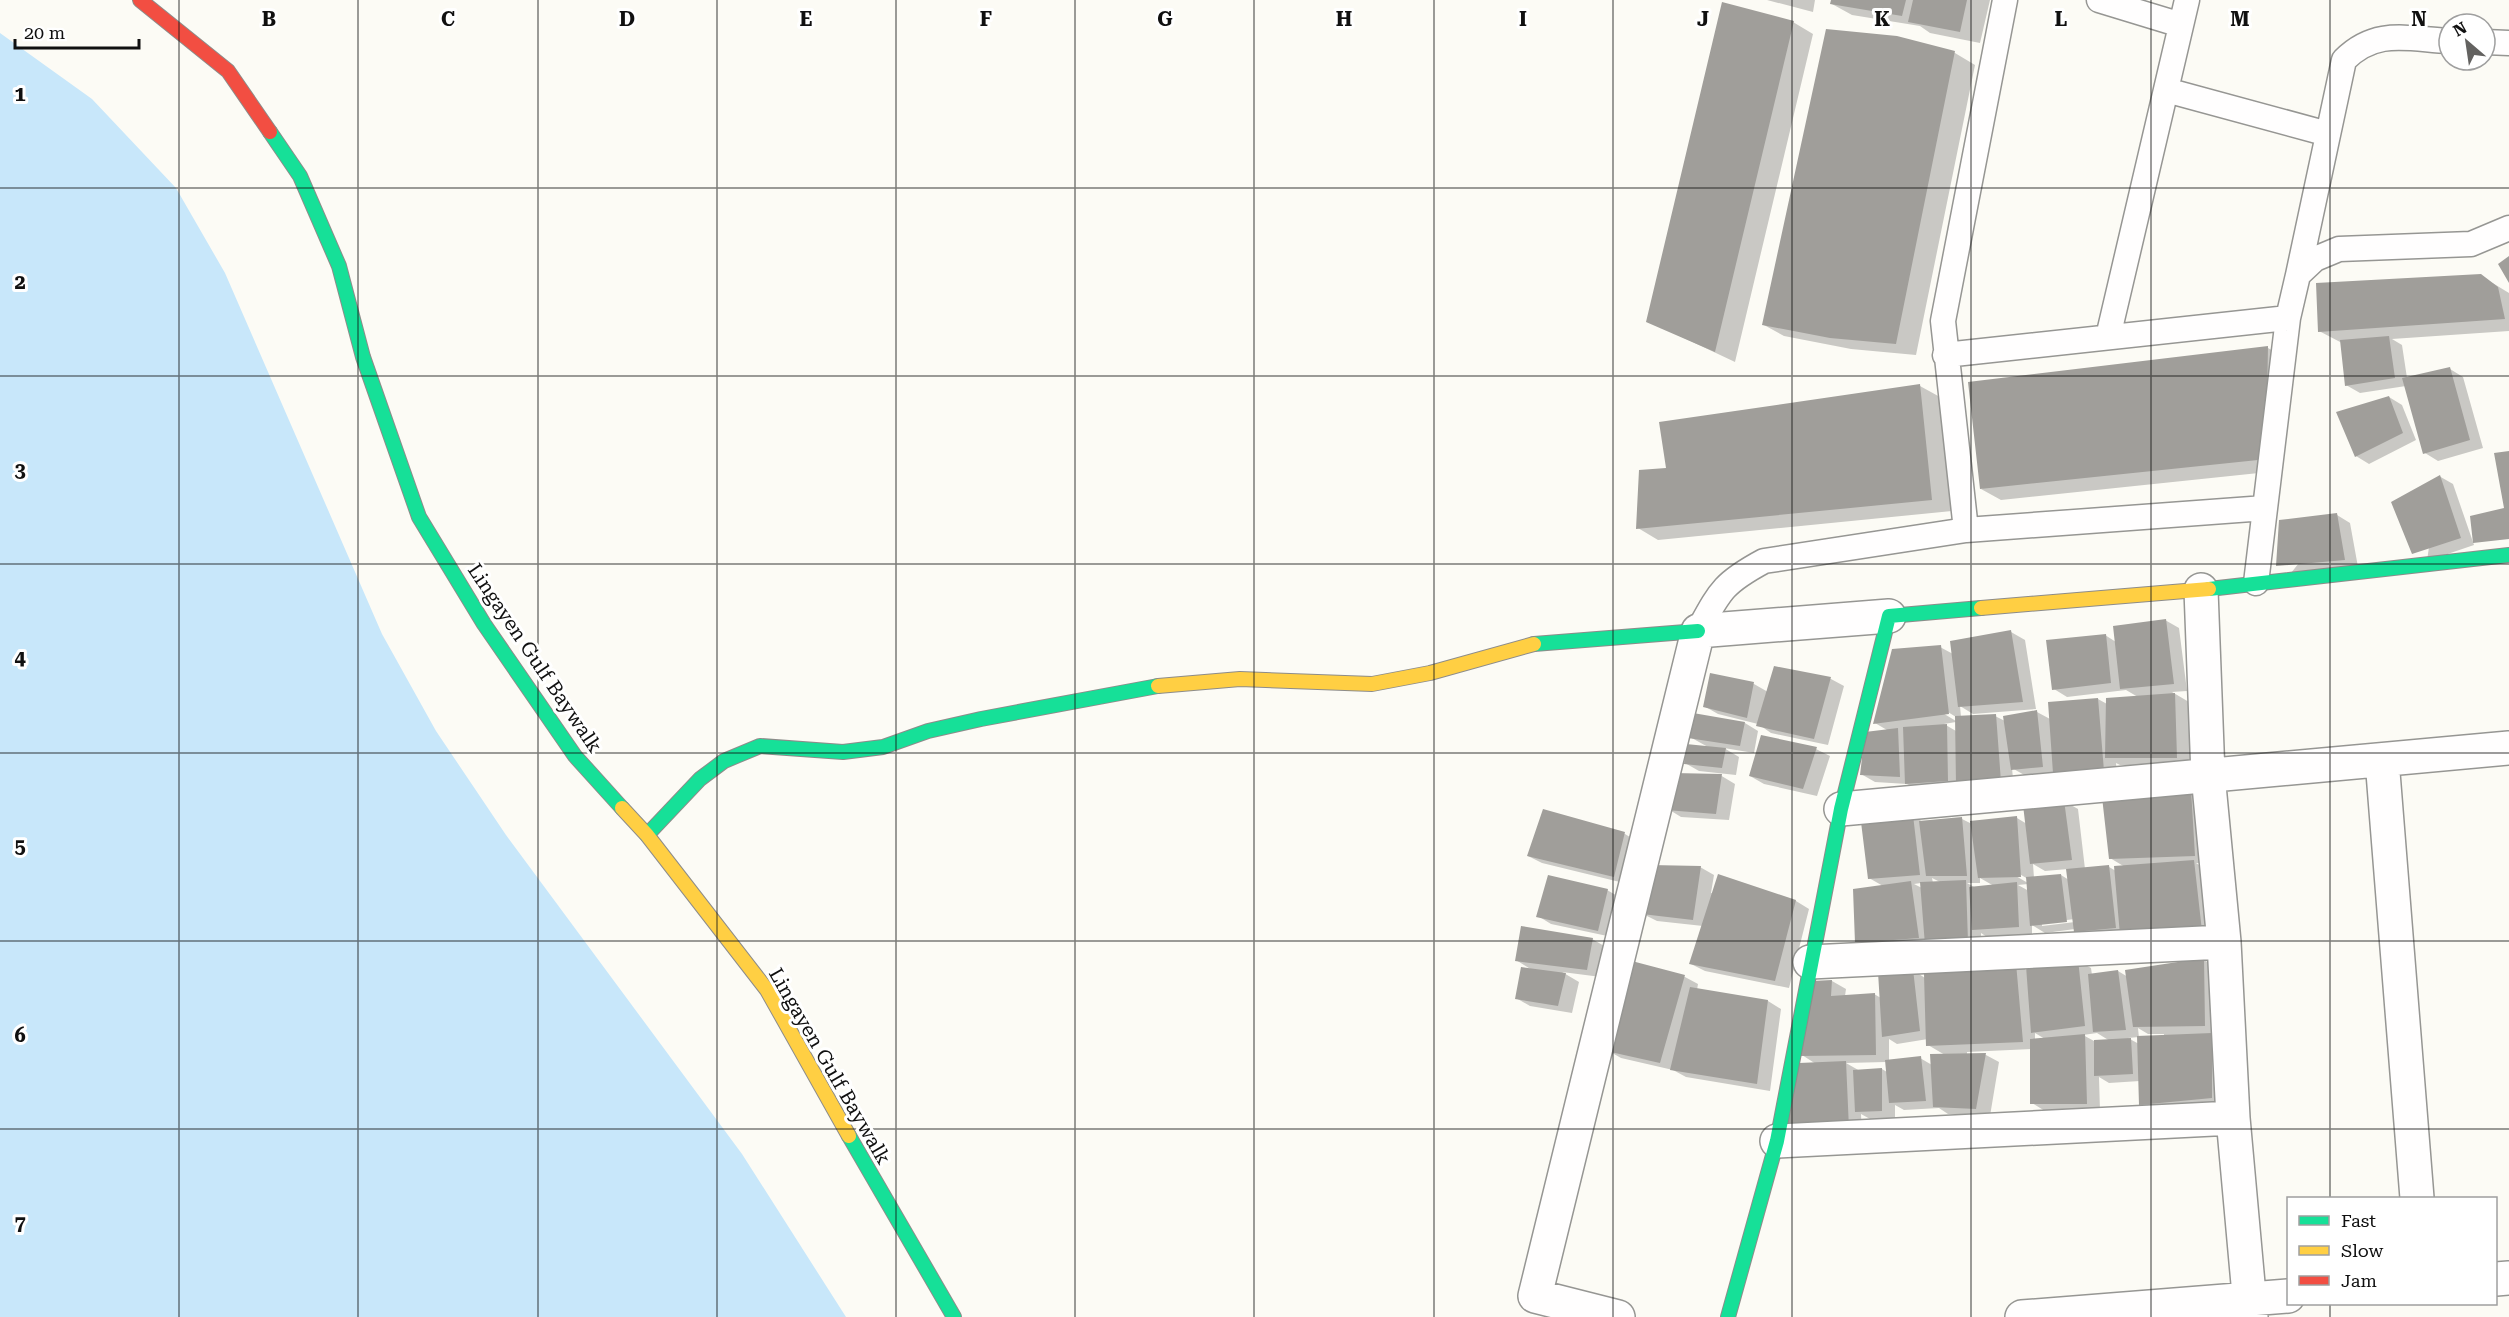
<svg xmlns="http://www.w3.org/2000/svg" width="2509" height="1317" font-family="'Roboto Serif',serif">
<style>
.water{fill:#c8e7fa}
.shadow{fill:#0003;fill-rule:evenodd}
.building{fill:#a09e9a}
.lines{fill:none;stroke-linecap:round;stroke-linejoin:round}
.lane-casing{stroke:#969693;stroke-width:27}
.street-casing{stroke:#969693;stroke-width:36}
.fast-casing{stroke:#8d8c8a;stroke-width:16}
.slow-casing{stroke:#8d8c8a;stroke-width:16}
.jam-casing{stroke:#8d8c8a;stroke-width:16}
.lane{stroke:#fffefe;stroke-width:24}
.street{stroke:#fffefe;stroke-width:33}
.fast{stroke:#16e098;stroke-width:14}
.slow{stroke:#ffcf43;stroke-width:14}
.jam{stroke:#f24e42;stroke-width:14}
.grid{fill:none;stroke:#101010;stroke-width:1.5;stroke-opacity:0.55}
.labels{text-anchor:middle;dominant-baseline:central;stroke-width:6;stroke-linejoin:round;paint-order:stroke}
.street-label{font-size:20px;fill:#101010;stroke:#fff}
.grid-label{font-size:20px;text-anchor:middle;font-weight:bold;fill:#101010;stroke:#fff;stroke-width:6;stroke-linejoin:round;paint-order:stroke}
</style>
<rect width="100%" height="100%" fill="#fcfbf5"/>
<!-- water -->
<path class="water" d="M0,33L92,99L176,188L225,273L382,634L436,731L506,835L742,1154L846,1317H0Z"/>
<!-- shadow -->
<path class="shadow" d="M1767,0H1815L1813,12Z
M1833,0H1990L1980,43L1930,33L1920,26L1852,15L1832,4Z
M1793,22L1813,34L1735,362L1648,321Z
M1896,38L1955,53L1975,65L1916,355L1851,349L1784,336L1764,325Z
M2481,276L2509,293V331L2392,339L2402,345L2407,378L2450,369L2463,377L2483,448L2438,461L2425,453L2406,386L2360,393L2346,385L2342,343L2319,331Z
M2268,348L2288,359L2278,471L2001,500L1981,489Z
M1920,386L1940,397L1952,511L1658,540L1638,528L1668,470Z
M2389,397L2402,405L2416,440L2369,464L2356,456Z
M2439,476L2453,484L2474,545L2427,561Z
M2337,515L2350,523L2358,567L2291,573Z
M2165,620L2179,628L2187,691L2172,692L2189,702L2190,765H2120L2116,763L2117,778L2026,776L2012,768L2014,789L1920,791L1907,784L1875,782L1861,774L1887,730L1875,723L1940,647L1953,654L2011,632L2025,640L2036,709L1973,714L1960,706L1961,717L1995,716L2005,721L2004,717L2037,712L2050,719L2098,699L2107,704L2138,697L2126,690L2067,697L2054,689L2105,635L2116,642ZM1943,709L1956,717V721L1941,712ZM1956,722V731L1944,724Z
M1775,667L1831,679L1844,686L1828,745L1771,733L1758,724L1718,714L1704,706L1711,675L1754,684L1768,692Z
M1745,723L1758,731L1754,753L1724,748L1739,757L1736,775L1699,771L1685,763L1708,747L1690,737Z
M1762,737L1816,749L1830,756L1817,796L1764,784L1750,776Z
M1720,775L1735,784L1729,820L1681,817L1668,809Z
M2190,790L2204,798L2208,863H2196L2207,870L2215,938L2089,939L2075,929L2045,933L2032,925V934L1987,937L1981,933V950H1870L1856,943L1883,886L1869,878L1913,816L1923,822L1962,819L1972,824L2017,818L2027,824L2064,801L2078,809L2085,869L2109,867L2116,871L2125,867L2110,858ZM2033,864L2045,871L2068,869L2069,880L2061,875L2034,878ZM2016,872L2028,879V883L2014,875ZM1932,878L1940,882L1933,883ZM1980,878L1994,886L1976,888L1967,883H1980ZM1921,883L1922,888L1914,884ZM2028,884L2029,891L2018,885ZM2075,919V922L2042,926V923Z
M1544,811L1625,834L1638,842L1628,884L1542,863L1528,856Z
M1700,867L1714,875L1711,893L1796,901L1809,909L1789,988L1705,971L1691,964L1703,926L1657,921L1643,914Z
M1607,890L1621,898L1612,937L1551,924L1538,916Z
M1592,939L1606,947L1601,977L1562,972L1579,982L1572,1013L1530,1006L1516,998L1532,970L1516,960Z
M2204,960L2217,968L2218,1033H2210L2225,1042L2226,1106L2154,1112L2140,1104V1081L2109,1083L2099,1077L2100,1111H2045L2032,1103V1049L1967,1052V1055H1986L1999,1062L1990,1116L1948,1114L1939,1108L1904,1110L1895,1105V1118L1870,1119L1861,1114L1862,1136L1800,1141L1816,1064L1802,1055L1813,983L1832,981L1846,989L1845,996L1874,994L1881,998L1913,970L1925,978L2016,964L2028,971L2078,961L2091,968L2092,975L2118,971L2128,977ZM2138,1028L2148,1034H2164V1037L2139,1038ZM2035,1033L2045,1039L2035,1040ZM2097,1033L2110,1041H2094L2083,1035ZM2139,1037V1044L2128,1038ZM1889,1039L1897,1044L1928,1039V1045L1945,1055L1932,1065L1920,1058L1889,1061ZM1886,1062L1887,1072L1882,1069L1860,1071L1846,1063Z
M1629,962L1685,977L1698,984L1697,990L1768,1001L1781,1009L1770,1091L1686,1077L1673,1070L1621,1058L1607,1050Z"/>
<!-- building -->
<path class="building" d="M1831,0H1906L1902,16L1830,4Z
M1913,0H1967L1960,32L1908,22Z
M1722,2L1794,21L1715,352L1646,322Z
M1826,29L1897,36L1955,51L1896,344L1830,338L1762,325Z
M2509,256V283L2498,264Z
M2481,274L2498,287L2505,319L2318,332L2316,283Z
M2389,336L2395,378L2345,386L2340,340Z
M2268,346L2267,402L2258,460L1980,489L1968,382Z
M2450,367L2470,440L2423,454L2402,378Z
M1920,384L1932,500L1636,529L1639,470L1666,468L1659,422Z
M2389,396L2403,433L2355,457L2336,412Z
M2509,451V539L2473,543L2470,516L2504,508L2494,453Z
M2440,475L2461,538L2412,554L2391,502Z
M2337,513L2345,560L2276,566L2279,520Z
M2166,619L2174,684L2120,689L2113,626Z
M2011,630L2023,702L1958,707L1950,641Z
M2106,634L2111,683L2052,690L2046,640Z
M1941,645L1949,714L1873,724L1892,649Z
M1774,666L1831,677L1814,739L1756,726Z
M1710,673L1754,682L1747,718L1703,707Z
M2175,693L2177,758H2105L2106,698Z
M2098,698L2104,771L2053,773L2048,702Z
M2037,710L2043,767L2011,770L2003,716Z
M1693,713L1745,722L1740,746L1688,738Z
M1996,714L2001,782L1956,784L1955,716Z
M1947,724L1948,781L1905,784L1903,727Z
M1898,728L1900,777L1860,775L1865,732Z
M1761,735L1817,747L1803,789L1749,776Z
M1686,744L1726,748L1722,768L1684,764Z
M1673,773L1722,774L1716,814L1666,810Z
M2191,789L2195,856L2109,859L2102,797Z
M2064,800L2072,860L2030,864L2023,805Z
M1543,809L1625,832L1614,877L1527,856Z
M1913,815L1920,875L1868,879L1861,822Z
M2017,816L2021,877L1978,878L1970,821Z
M1962,817L1967,876H1926L1919,821Z
M2194,860L2202,931L2120,935L2114,866Z
M1650,865L1701,866L1693,920L1642,914Z
M2109,865L2116,928L2074,932L2066,869Z
M1718,874L1796,900L1775,981L1689,964Z
M2061,874L2067,922L2030,926L2026,877Z
M1548,875L1608,889L1598,931L1536,917Z
M1966,880L1968,943L1925,945L1920,882Z
M1911,881L1919,938L1855,943L1853,889Z
M2017,882L2019,927L1972,930L1969,887Z
M1521,926L1593,938L1587,970L1515,961Z
M2204,958L2205,1026L2133,1027L2125,970Z
M2078,959L2085,1026L2031,1033L2026,966Z
M1628,960L1685,975L1660,1063L1606,1051Z
M2016,963L2023,1042L1926,1046L1924,974Z
M1521,967L1566,973L1558,1006L1515,999Z
M1913,969L1920,1031L1882,1037L1878,972Z
M2118,970L2126,1030L2093,1032L2088,974Z
M1832,980L1831,996L1875,993L1876,1055L1800,1056L1812,981Z
M1690,987L1768,1000L1757,1084L1670,1070Z
M2212,1033V1098L2139,1105L2137,1036Z
M2085,1034L2087,1104H2030V1039Z
M2131,1038L2133,1074L2094,1076V1040Z
M1986,1053L1976,1109L1933,1107L1930,1054Z
M1921,1056L1926,1101L1889,1103L1885,1060Z
M1846,1061L1849,1129L1785,1134L1799,1063Z
M1882,1068V1111L1855,1112L1853,1070Z"/>
<g class="lines">
<!-- lane casing -->
<g class="lane-casing">
<path id="lane" d="M2005,0L1943,321L1966,530L2265,508
M2099,0L2181,25
M2485,42L2509,43
M2166,90L2328,134
M2298,275L2344,60C2376,28 2407,39 2449,41
M2108,337L2187,0
M1945,355L2288,318
M2256,583L2288,318L2298,275L2315,259L2339,249L2471,244L2509,228
M1698,631C1720,591 1723,583 1764,561L1966,530"/>
</g>
<!-- street casing -->
<g class="street-casing">
<path id="street" d="M2201,590L2208,775L2224,942L2233,1118L2251,1317
M2382,760L2417,1198
M1841,809L2509,748
M1810,962L2224,942
M1777,1141L2233,1118
M2496,1279L2509,1278
M1618,1317L1535,1296L1698,631L1889,616
M2022,1317L2288,1296"/>
</g>
<!-- fast casing -->
<g class="fast-casing">
<path id="fast" d="M270,132L300,176L339,266L363,357L419,517L484,624L575,756L622,808
M2209,589L2509,555
M1534,644L1698,631
M647,835L700,779L724,761L760,746L843,752L883,747L928,731L981,719L1158,686
M849,1136L954,1317
M1728,1317L1777,1141L1841,809L1889,616L1981,608"/>
</g>
<!-- slow casing -->
<g class="slow-casing">
<path id="slow" d="M1981,608L2209,589
M1158,686L1240,679L1372,684L1430,673L1534,644
M622,808L647,835L767,990L849,1136"/>
</g>
<!-- jam casing -->
<g class="jam-casing">
<path id="jam" d="M140,0L228,71L270,132"/>
</g>
<!-- lane -->
<use href="#lane" class="lane"/>
<!-- street -->
<use href="#street" class="street"/>
<!-- fast -->
<use href="#fast" class="fast"/>
<!-- slow -->
<use href="#slow" class="slow"/>
<!-- jam -->
<use href="#jam" class="jam"/>
</g>
<!-- grid -->
<path class="grid" d="M179,0V1317M358,0V1317M538,0V1317M717,0V1317M896,0V1317M1075,0V1317M1254,0V1317M1434,0V1317M1613,0V1317M1792,0V1317M1971,0V1317M2151,0V1317M2330,0V1198M0,188H2509M0,376H2509M0,564H2509M0,753H2509M0,941H2509M0,1129H2509M2330,1304V1317"/>
<g class="labels">
<!-- street labels -->
<g class="street-label">
<text transform="translate(535 658) rotate(56)">Lingayen Gulf Baywalk</text>
<text transform="translate(830 1066) rotate(60)">Lingayen Gulf Baywalk</text>
</g>
</g>
<g class="grid-label">
<text x="269" y="26">B</text>
<text x="448" y="26">C</text>
<text x="627" y="26">D</text>
<text x="806" y="26">E</text>
<text x="986" y="26">F</text>
<text x="1165" y="26">G</text>
<text x="1344" y="26">H</text>
<text x="1523" y="26">I</text>
<text x="1703" y="26">J</text>
<text x="1882" y="26">K</text>
<text x="2061" y="26">L</text>
<text x="2240" y="26">M</text>
<text x="2419" y="26">N</text>
<text x="20" y="101">1</text>
<text x="20" y="289">2</text>
<text x="20" y="477">3</text>
<text x="20" y="665">4</text>
<text x="20" y="853">5</text>
<text x="20" y="1042">6</text>
<text x="20" y="1230">7</text>
</g>
<!-- legend -->
<rect x="2287" y="1197" width="210" height="108" fill="#ffffff" stroke="#9f9f9f" stroke-width="1.5"/>
<rect x="2299" y="1216" width="30" height="9" fill="#16e098" stroke="#9f9f9f" stroke-width="1.5"/>
<text x="2341" y="1227" font-size="18" fill="#101010">Fast</text>
<rect x="2299" y="1246" width="30" height="9" fill="#ffcf43" stroke="#9f9f9f" stroke-width="1.5"/>
<text x="2341" y="1257" font-size="18" fill="#101010">Slow</text>
<rect x="2299" y="1276" width="30" height="9" fill="#f24e42" stroke="#9f9f9f" stroke-width="1.5"/>
<text x="2341" y="1287" font-size="18" fill="#101010">Jam</text>
<!-- north arrow -->
<g transform="translate(2467 42) rotate(331)"><circle r="28" fill="#ffffff" stroke="#9f9f9f" stroke-width="1.5"/>
<path d="M0-4.5L10 22L0 15L-10 22Z" fill="#636260"/>
<text y="-9" font-size="16" font-weight="bold" text-anchor="middle" fill="#101010">N</text>
</g>
<!-- scale -->
<path d="M15 39v9h124v-9" fill="none" stroke="#101010" stroke-width="3"/>
<text x="24" y="39" font-size="18" fill="#101010" stroke="#ffffff" stroke-width="4.5" paint-order="stroke">20 m</text>
</svg>
